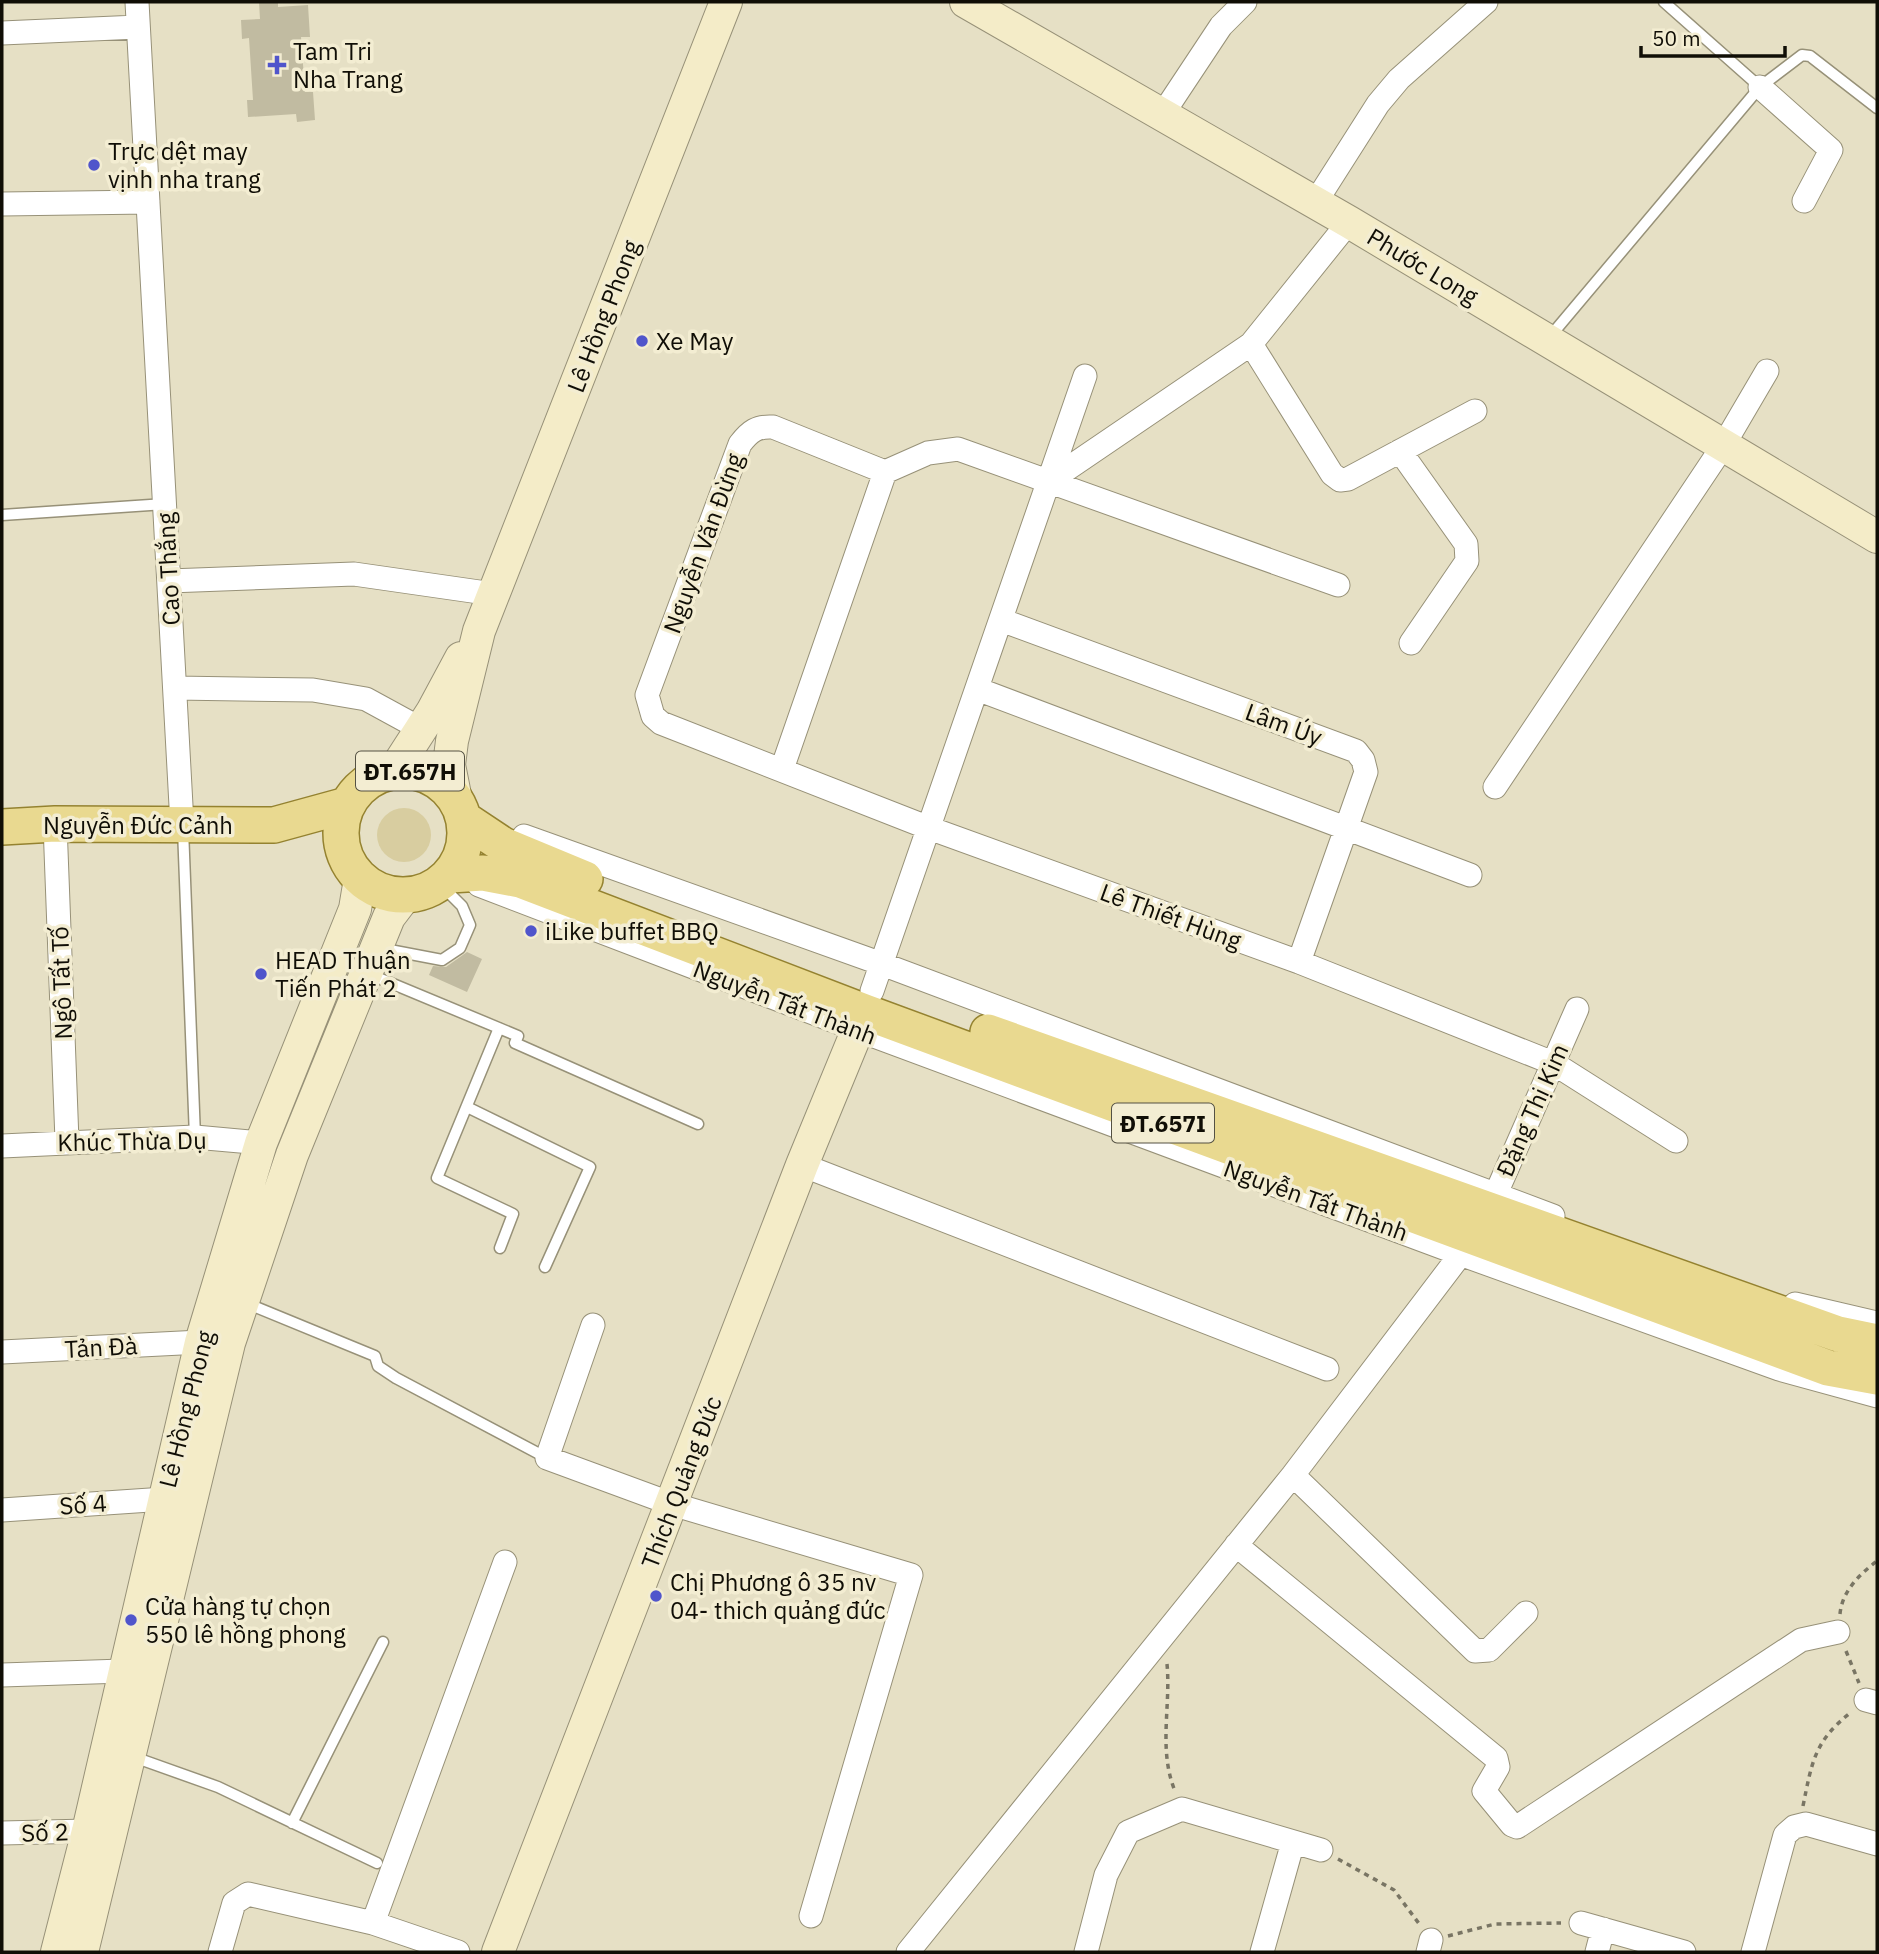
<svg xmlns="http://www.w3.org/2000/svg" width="1879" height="1954" font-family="'IBM Plex Sans',sans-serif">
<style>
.green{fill:#d8cda0}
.building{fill:#c1bba1}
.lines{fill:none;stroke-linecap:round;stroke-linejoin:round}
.lane-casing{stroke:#979178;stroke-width:13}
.street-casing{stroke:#979178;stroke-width:25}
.secondary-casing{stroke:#979178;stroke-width:34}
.primary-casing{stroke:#948230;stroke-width:38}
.path{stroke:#797564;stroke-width:3.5;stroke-dasharray:5 5;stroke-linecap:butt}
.lane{stroke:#fff;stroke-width:10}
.street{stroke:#fff;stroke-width:23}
.secondary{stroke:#f4ecc8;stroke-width:32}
.primary{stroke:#e9d990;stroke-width:35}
.poi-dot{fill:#5055cb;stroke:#f3edd2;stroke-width:2.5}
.labels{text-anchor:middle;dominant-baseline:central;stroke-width:7;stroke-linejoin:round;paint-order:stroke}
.shield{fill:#f3edd2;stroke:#545143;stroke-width:2}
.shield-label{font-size:23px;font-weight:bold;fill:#100e06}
.poi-label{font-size:24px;fill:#100e06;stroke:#f3edd2;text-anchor:start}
.street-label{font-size:24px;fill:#100e06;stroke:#f3edd2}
</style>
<rect width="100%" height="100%" fill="#e6e0c5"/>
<!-- green -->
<path class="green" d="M377 835a27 27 0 1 1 54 0a27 27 0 1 1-54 0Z"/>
<!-- building -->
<path class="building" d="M259,2H278V7L308,5L310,37H301L305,92H313L315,120L297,122L296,114L248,117L247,100H253L249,38L242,39L241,20L260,19Z
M467,952L482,959L467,992L429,975L433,966L446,967Z"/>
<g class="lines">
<!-- lane casing -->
<g class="lane-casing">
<path id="lane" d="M1664,2L1760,87L1802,55L1810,56L1877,108
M1548,339L1760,87
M2,515L165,504
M183,829L195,1137
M379,948L442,960L460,948L470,925L462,906L440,884
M369,974L518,1036L515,1043L698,1124
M499,1028L437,1178L513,1214L500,1248
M467,1107L590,1167L545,1267
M246,1303L375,1356L378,1366L396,1378L547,1458
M131,1756L218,1787L377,1863
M292,1823L383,1642"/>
</g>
<!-- street casing -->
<g class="street-casing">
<path id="street" d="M137,2L182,824
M2,33L138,27
M1760,87L1831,150L1804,201
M1162,115L1221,26L1245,2
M1315,203L1378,104L1399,79L1486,2
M2,204L148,202
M1251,344L1332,474L1340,480L1348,479L1475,411
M1400,451L1466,544L1467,561L1411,643
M885,472L773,427C757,426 750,431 740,444L647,695L653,716L661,723L929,828L1299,962L1553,1063L1676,1141
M1048,482L1251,344L1349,222
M169,581L354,574L493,594
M1001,620L1356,751L1363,760L1366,772L1299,962
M175,688L313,690L366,699L421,729
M977,689L1470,875
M782,769L885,472L928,453L958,449L1338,585
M1495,787L1723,446L1767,371
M55,824L67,1141
M524,836L882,964L1553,1216
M479,885L858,1030L1460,1254L1779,1369L1877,1396
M872,991L1085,376
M2,1146L195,1137L261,1143
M802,1165L1327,1369
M1491,1205L1577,1009
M1795,1304L1877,1323
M593,1325L547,1458L672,1504L911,1575L811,1916
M2,1352L201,1342
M1293,1475L1475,1651L1489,1650L1526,1613
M2,1510L165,1499
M1236,1545L1496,1758L1498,1767L1484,1791L1512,1825L1517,1827L1801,1640L1838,1632
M2,1675L123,1671
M1866,1700L1877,1703
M2,1833L88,1831
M373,1923L505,1562
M1581,1923L1684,1952
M220,1952L234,1903L248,1894L373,1923L458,1952
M908,1952L1293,1475L1470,1242
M1086,1952L1106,1875L1128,1832L1182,1809L1321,1850
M1262,1952L1293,1842
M1428,1952L1431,1940
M1597,1952L1603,1929
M1753,1952L1785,1835L1794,1827L1806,1824L1877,1844"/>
</g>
<!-- secondary casing -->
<g class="secondary-casing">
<path id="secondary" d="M966,2L1349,222L1877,537
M394,771L432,712L461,658
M456,800L449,765L452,741L479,631L726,2
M57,1952L88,1831L201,1342L261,1143L355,909L360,879
M82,1952L229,1343L292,1155L389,917L405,896
M498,1952L802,1165L865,1012"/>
</g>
<!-- primary casing -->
<g class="primary-casing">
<path id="primary" d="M341 833a62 62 0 1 1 124 0a62 62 0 1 1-124 0Z
M464,819L503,845L585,879
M2,827L55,824L274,825L347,805
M450,875L483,873L520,880L865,1012L1828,1368L1877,1377
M988,1032L1838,1334L1877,1342"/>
</g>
<!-- path -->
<path class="path" d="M1840,1614C1842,1591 1860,1574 1877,1561
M1846,1651L1859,1683
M1167,1664C1171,1706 1158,1750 1175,1791
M1803,1806C1812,1762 1814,1742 1850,1713
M1338,1859L1394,1890L1420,1925
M1448,1936L1495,1924L1561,1923"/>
<!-- lane -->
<use href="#lane" class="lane"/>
<!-- street -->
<use href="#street" class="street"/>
<!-- secondary -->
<use href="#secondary" class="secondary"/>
<!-- primary -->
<use href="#primary" class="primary"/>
</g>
<!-- markers -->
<g class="poi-dot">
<path d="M273.5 54.5h7v7h7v7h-7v7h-7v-7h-7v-7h7z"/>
<circle cx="94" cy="165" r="7"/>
<circle cx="642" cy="341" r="7"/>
<circle cx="531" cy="931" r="7"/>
<circle cx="261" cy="974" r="7"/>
<circle cx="656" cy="1596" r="7"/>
<circle cx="131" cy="1620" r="7"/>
</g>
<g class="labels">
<!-- shield labels -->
<g class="shield">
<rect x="356" y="751.5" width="108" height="39" rx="5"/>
<rect x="1112" y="1103.5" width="102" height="39" rx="5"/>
</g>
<g class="shield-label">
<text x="410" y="771">ĐT.657H</text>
<text x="1163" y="1123">ĐT.657I</text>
</g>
<!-- poi labels -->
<g class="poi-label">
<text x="293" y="51">Tam Tri<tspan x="293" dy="28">Nha Trang</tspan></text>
<text x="108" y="151">Trực dệt may<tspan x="108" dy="28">vịnh nha trang</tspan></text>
<text x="656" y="341">Xe May</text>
<text x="545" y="931">iLike buffet BBQ</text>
<text x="275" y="960">HEAD Thuận<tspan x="275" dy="28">Tiến Phát 2</tspan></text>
<text x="670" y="1582">Chị Phương ô 35 nv<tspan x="670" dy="28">04- thich quảng đức</tspan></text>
<text x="145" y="1606">Cửa hàng tự chọn<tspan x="145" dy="28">550 lê hồng phong</tspan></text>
</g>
<!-- street labels -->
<g class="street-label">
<text transform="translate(1423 266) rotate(31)">Phước Long</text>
<text transform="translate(603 316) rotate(-69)">Lê Hồng Phong</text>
<text transform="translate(703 543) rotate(-70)">Nguyễn Văn Đừng</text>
<text transform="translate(168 569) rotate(-93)">Cao Thắng</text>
<text transform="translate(1284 724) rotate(20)">Lâm Úy</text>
<text x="138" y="825">Nguyễn Đức Cảnh</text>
<text transform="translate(1171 916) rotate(20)">Lê Thiết Hùng</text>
<text transform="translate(61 983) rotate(-92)">Ngô Tất Tố</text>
<text transform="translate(785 1002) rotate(21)">Nguyễn Tất Thành</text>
<text transform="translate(1532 1110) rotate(-66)">Đặng Thị Kim</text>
<text transform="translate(132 1141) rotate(-1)">Khúc Thừa Dụ</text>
<text transform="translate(1316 1200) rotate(20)">Nguyễn Tất Thành</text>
<text transform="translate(101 1347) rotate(-3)">Tản Đà</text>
<text transform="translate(186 1409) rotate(-76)">Lê Hồng Phong</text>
<text transform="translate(681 1482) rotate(-69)">Thích Quảng Đức</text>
<text transform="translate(83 1504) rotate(-4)">Số 4</text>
<text transform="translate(45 1832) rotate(-2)">Số 2</text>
</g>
</g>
<!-- border -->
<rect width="1879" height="1954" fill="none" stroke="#100e06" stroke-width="7"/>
<!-- scale -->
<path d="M1641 46v10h144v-10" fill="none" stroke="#100e06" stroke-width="3.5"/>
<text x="1652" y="46" font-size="21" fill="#100e06" stroke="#f3edd2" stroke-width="5" paint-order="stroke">50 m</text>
</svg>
